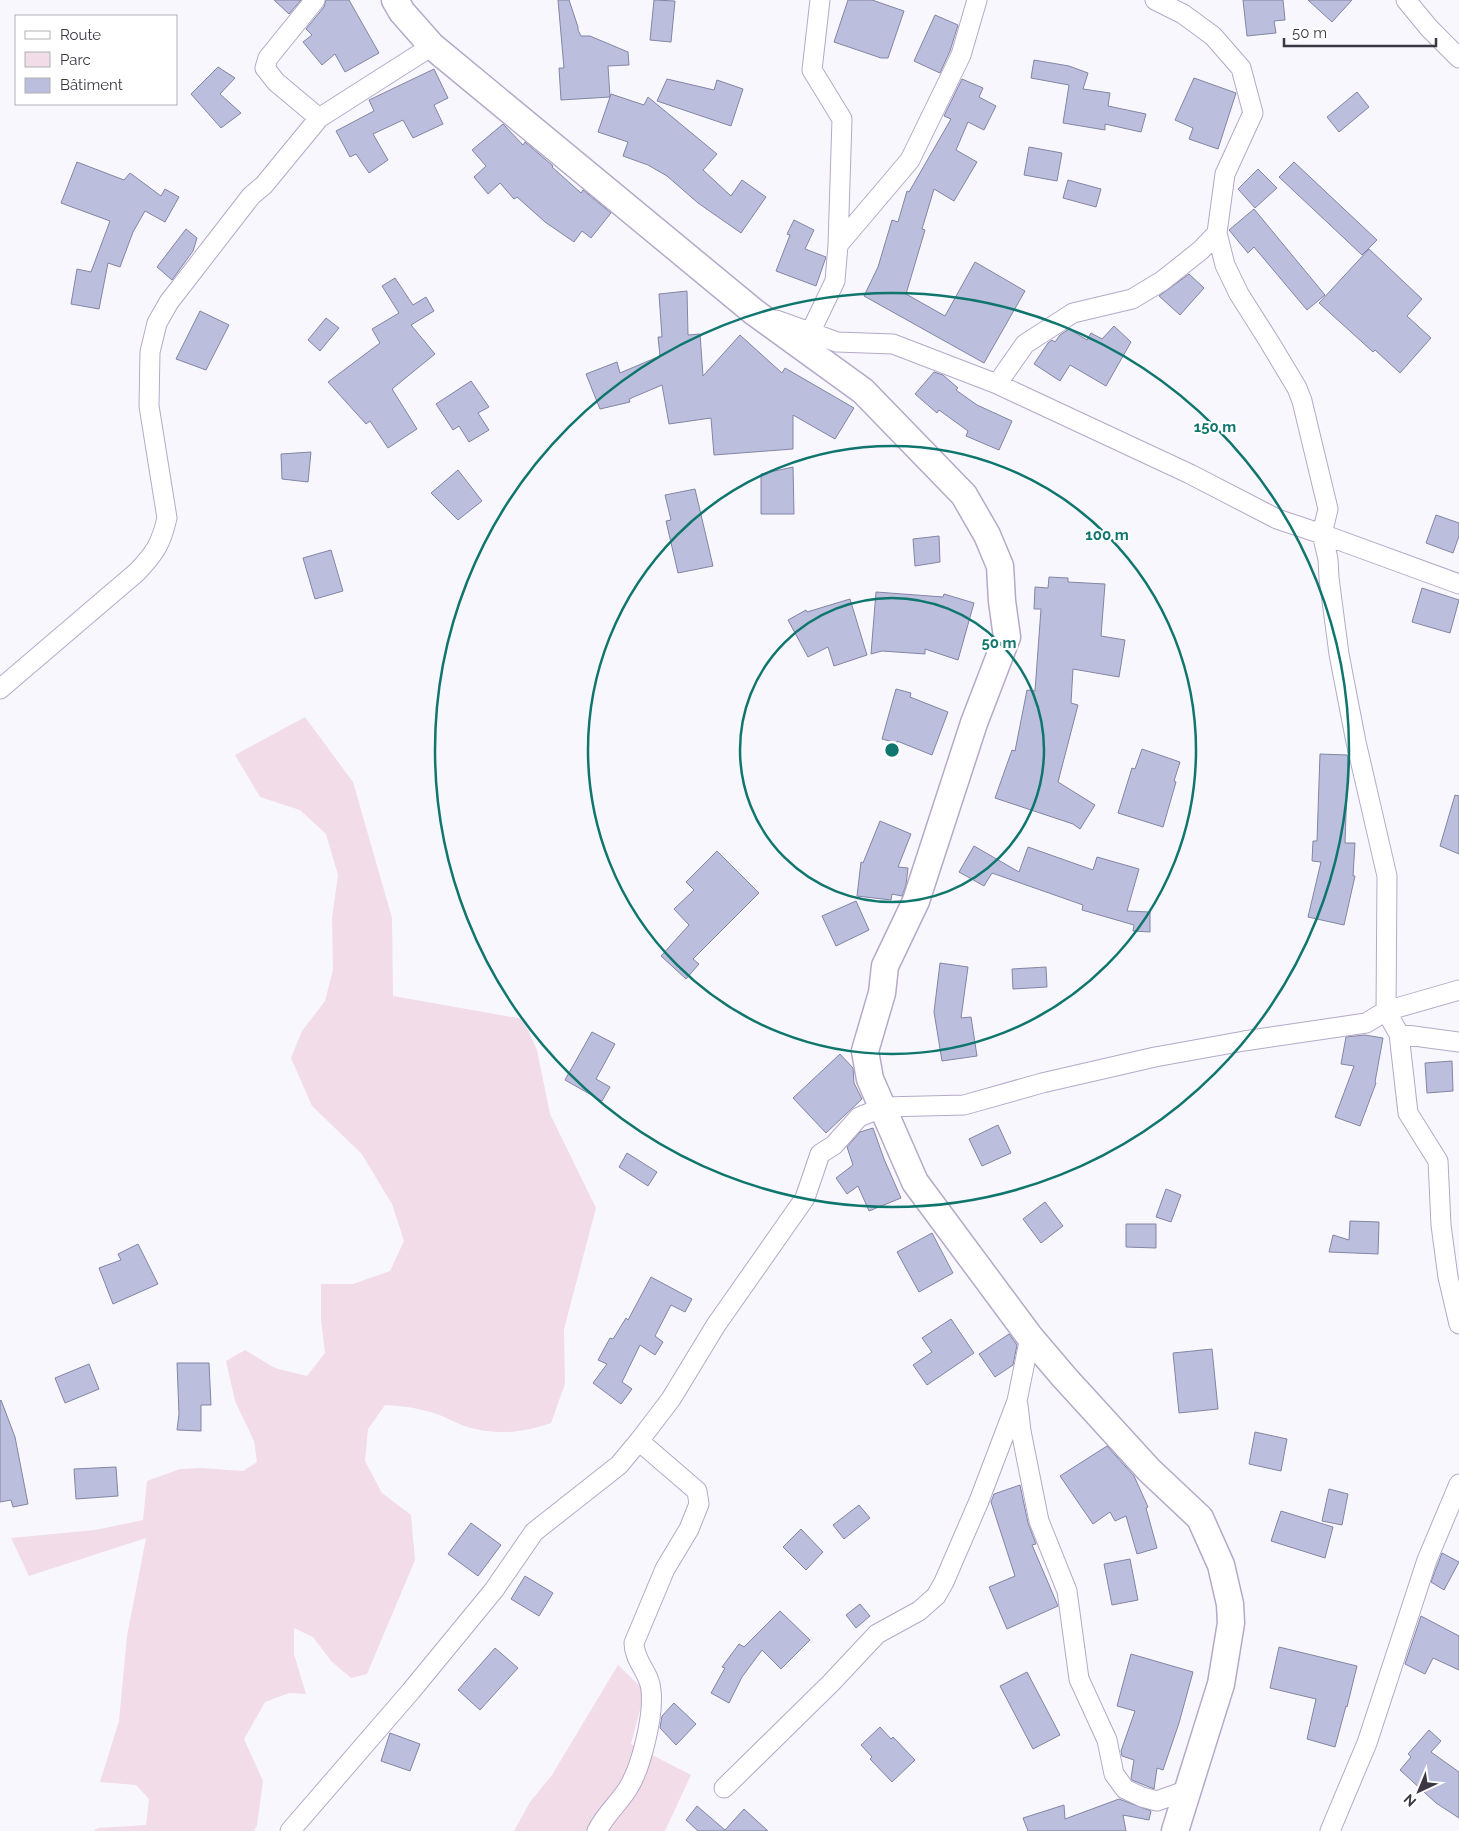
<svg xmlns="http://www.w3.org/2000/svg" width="1459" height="1831" font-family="Raleway,sans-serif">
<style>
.green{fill:#f1dce8}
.building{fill:#bbbedc;stroke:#8285a4}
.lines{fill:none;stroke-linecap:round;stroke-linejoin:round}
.minor-casing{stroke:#b4a9c9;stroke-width:21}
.secondary-casing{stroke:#b4a9c9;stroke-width:29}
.minor{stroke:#fff;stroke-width:19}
.secondary{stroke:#fff;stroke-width:26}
.ring{fill:none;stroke:#0f766e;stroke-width:2.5}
.centre{fill:#0f766e;stroke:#fff;stroke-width:2.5}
.ring-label{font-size:15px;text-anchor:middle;font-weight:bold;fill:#0f766e;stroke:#fff;stroke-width:4.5;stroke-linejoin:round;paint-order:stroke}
</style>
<rect width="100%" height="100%" fill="#f9f7fe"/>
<!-- green -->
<path class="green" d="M305,717L353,782L392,918L393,996L523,1019L537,1050L550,1114L596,1208L564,1329L565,1384L551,1423C524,1432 504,1435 475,1429C464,1427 453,1421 442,1416C424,1409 406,1406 385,1405L368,1429L365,1461L382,1493L411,1515L415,1560L367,1674L351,1678L331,1661L313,1637L294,1628V1654L306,1694L289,1693L265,1702L244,1739L263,1781L257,1825L254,1831H93L98,1828L146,1825L149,1799L136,1785L100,1782L119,1721L127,1636L146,1538L29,1576L11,1538L95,1530L143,1520L147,1481L180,1469L201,1468L243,1471L257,1462L254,1441L235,1401L226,1361L245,1350L275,1368L307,1376L325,1353L321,1319V1284H353L390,1271L404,1241L392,1204L361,1153L312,1106L291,1058L302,1031L325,1001L333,970L332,918L338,875L326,834L300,810L260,797L235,755Z
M618,1665L645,1691L631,1744L691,1775L665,1831H514L530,1802L552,1775Z"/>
<!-- building -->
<path class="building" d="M274,0H301L289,14Z
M326,0H349L379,53L345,72L335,54L322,65L303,42L312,35L306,29L324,7Z
M558,0H569L578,27V30L581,36H590L628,52L629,65L608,66L610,97L561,100L559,68H564Z
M654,0L675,1L671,42L650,40Z
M848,0H872L904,11L888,58H881L834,42Z
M1243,0H1283L1285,20L1274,21L1276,33L1247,36Z
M1308,0H1352L1332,22Z
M935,15L958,25L950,51L940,73L914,61Z
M1034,60L1069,66L1088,73L1083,89L1110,93L1108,106L1146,114L1141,132L1105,124V130L1063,123L1069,85L1031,78Z
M218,67L235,78L220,94L241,113L221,128L191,94Z
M434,69L448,98L434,105L443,124L413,138L403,120L373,134L388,160L369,173L356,154L350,157L336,131L374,111L369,100Z
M1194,78L1236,93L1218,149L1189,139L1193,128L1175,120Z
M667,79L714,90L717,80L743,89L731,126L657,101Z
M962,79L983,88L979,97L996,106L984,130L968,122L956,150L977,162L954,201L934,189L922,229L925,230L906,294L945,316L975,262L1025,291L984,363L864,296L878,267L892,220L898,222L907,191L909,192L951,119L944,116Z
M1357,92L1369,107L1339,132L1327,117Z
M611,94L644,105L648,97L717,154L703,170L731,196L742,180L766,197L741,233L698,203L667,176L648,165L623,156L628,142L598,132Z
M503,124L523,145L525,142L553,166L552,167L581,193L583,190L611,213L591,238L582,231L574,242L545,222L517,197L514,199L500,183L488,194L474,177L486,166L472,150Z
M1029,147L1062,153L1057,181L1024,175Z
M77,162L124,180L130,173L161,196L165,189L179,197L165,222L145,211L133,232L120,267L108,263L99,309L71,304L77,269L91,272L110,221L61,203Z
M1294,162L1377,240L1362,255L1279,177Z
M1258,169L1277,188L1255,208L1238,189Z
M1068,180L1101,189L1096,207L1063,198Z
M1254,209L1325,295L1307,310L1254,247L1248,253L1229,230Z
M794,220L814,230L805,249L826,257L816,286L776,271L790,235L787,234Z
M186,229L197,238L193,251L172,280L157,267Z
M1369,249L1422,299L1407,316L1431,338L1400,373L1375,350L1373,352L1319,303Z
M1189,274L1204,288L1180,315L1159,296Z
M395,278L413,305L426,297L434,311L411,325L435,354L392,389L417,429L388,448L370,421L366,424L328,382L380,343L372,329L399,313L382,286Z
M687,291L688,335L700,334L703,376L740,335L782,373L785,368L854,408L835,439L793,415V449L714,455L711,418L669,424L662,385L629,399L630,402L600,409L586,374L617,362L620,373L660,356L658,337H662L659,294Z
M200,311L229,325L206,370L176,359Z
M326,318L339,328L320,351L308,340Z
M1114,326L1131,342L1106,386L1070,365L1060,381L1034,364L1048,343L1052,340L1055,342L1060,335L1069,329L1087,340L1091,333L1102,339Z
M934,372L943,375L958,388L956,390L977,405L1012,421L999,450L966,436L968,431L939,410L937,413L915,394Z
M471,381L489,407L478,413L489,430L469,442L459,426L453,430L436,404Z
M311,452L308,482L282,479L281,454Z
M793,467L794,514H761V474Z
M458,470L482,501L458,520L431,493Z
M695,489L713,566L678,573L666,521L671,520L665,495Z
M1436,515L1459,523V536L1453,553L1426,543Z
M939,536L940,562L915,566L913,539Z
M331,550L343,591L315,599L303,558Z
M1049,577L1068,578V582L1105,584L1101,636L1125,640L1119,677L1073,669L1071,703L1078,705L1058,782L1095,805L1080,829L1073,824L995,798L1012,750L1015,751L1027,690L1035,691L1041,609H1034L1035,587L1048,588Z
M1422,588L1459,600L1450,633L1412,622Z
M876,592L943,597L944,594L974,603L958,660L925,649V654L882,651L871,654Z
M850,599L867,655L834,666L828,647L808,657L788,620L806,610L807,612Z
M896,689L911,693L910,697L948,712L932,755L897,741V743L882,739Z
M1142,749L1180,762L1174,781L1176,782L1163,827L1118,813L1132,768L1135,769Z
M1320,754L1347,755L1348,757L1345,843H1355L1353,876H1355L1344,925L1308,917L1321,862L1312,861L1313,841H1317Z
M1455,795L1459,796V854L1440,846Z
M880,821L911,834L898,867L908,868L906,885L902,896L892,894L891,900L857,896L861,862L863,863Z
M974,846L1019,872L1028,847L1093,870L1097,857L1139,869L1127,911L1150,912V932L1133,931L1134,925L1082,910L1083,905L992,873L984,886L959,872Z
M717,851L759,893L693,959L699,964L686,979L661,956L689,925L674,909L694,890L686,882Z
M856,901L869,930L836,946L822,916Z
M940,963L968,967L961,1018L971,1017L977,1056L942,1061L934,1012Z
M1046,967L1047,987L1013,989L1012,969Z
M592,1032L615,1044L596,1079L610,1087L602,1101L565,1080Z
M1365,1035L1383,1038L1375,1082L1376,1083L1360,1126L1335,1117L1354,1066L1341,1064L1346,1037Z
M840,1054L853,1068L854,1083L862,1099L826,1133L793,1098Z
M1452,1061L1453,1091L1427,1093L1425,1063Z
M998,1125L1011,1153L982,1166L969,1139Z
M873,1128L884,1159L901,1198L869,1211L858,1186L847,1194L836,1178L853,1165L847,1147L860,1132Z
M627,1153L657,1172L648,1186L619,1167Z
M1166,1189L1181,1195L1171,1222L1156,1217Z
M1045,1202L1063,1226L1041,1243L1023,1219Z
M1350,1221L1379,1222L1378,1254L1329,1252L1333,1235L1349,1240Z
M1126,1224H1156V1248L1126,1247Z
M932,1233L953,1273L919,1292L897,1252Z
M138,1244L158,1284L113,1304L99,1268L121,1260L118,1254Z
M651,1277L692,1299L685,1312L671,1305L655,1336L663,1342L655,1355L640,1345L622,1382L632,1389L621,1404L593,1383L607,1364L598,1360L610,1338L613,1339L626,1318L628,1320Z
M951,1319L974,1353L927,1385L913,1365L932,1352L922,1338Z
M1009,1334L1017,1345L1013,1365L995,1377L979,1354Z
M1212,1349L1218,1409L1179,1413L1173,1353Z
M177,1363H209L211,1405H201V1431L177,1430L179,1414Z
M89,1364L99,1389L65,1403L55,1378Z
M1,1400L15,1437L28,1504L13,1507L11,1500L0,1502V1401Z
M1255,1432L1287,1439L1281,1471L1249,1464Z
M1107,1446L1134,1476L1148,1507L1146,1508L1157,1548L1137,1554L1126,1516L1115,1521L1110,1512L1093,1524L1060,1476Z
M116,1467L118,1496L76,1499L74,1469Z
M1020,1485L1028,1523L1036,1544L1032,1545L1058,1606L1007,1629L989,1587L1015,1576L991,1502L994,1494Z
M1329,1489L1348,1494L1342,1525L1322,1521Z
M859,1505L870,1518L844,1539L833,1525Z
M1281,1511L1333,1527L1325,1558L1271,1541Z
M471,1523L501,1545L478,1576L448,1554Z
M801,1529L823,1552L806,1570L783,1547Z
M1442,1553L1459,1562L1444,1590L1431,1582Z
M1130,1559L1138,1600L1112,1605L1104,1564Z
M525,1576L553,1593L539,1616L511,1599Z
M860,1604L870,1616L856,1628L846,1615Z
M780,1611L810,1640L781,1669L762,1650L742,1677L729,1703L711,1693L725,1668L722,1667L739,1644L744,1647Z
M1421,1616L1459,1636V1670L1433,1658L1425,1674L1405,1664Z
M1279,1647L1357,1666L1347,1707L1346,1706L1335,1747L1307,1739L1316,1699L1270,1688Z
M495,1648L518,1668L480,1710L458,1690Z
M1131,1654L1193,1672L1179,1723L1163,1770L1157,1768L1154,1789L1132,1780L1131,1778L1134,1760L1122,1756L1121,1751L1135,1711L1117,1706Z
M1027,1672L1060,1735L1033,1749L1000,1686Z
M674,1703L696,1724L676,1745L660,1728L662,1716Z
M880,1727L891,1739L893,1737L915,1760L892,1782L870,1759L872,1757L861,1745Z
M1429,1730L1441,1741L1431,1752L1459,1772V1818L1436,1803L1400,1770L1411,1757L1408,1754Z
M390,1733L420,1744L410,1771L381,1761Z
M1119,1799L1151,1811L1149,1820L1123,1815L1126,1831H1028L1023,1818L1064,1805L1065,1819Z
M697,1806L725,1830L744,1809L768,1831H698L686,1820Z"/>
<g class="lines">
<!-- minor casing -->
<g class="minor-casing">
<path id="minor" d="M315,0L268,58L265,68L276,82L319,118
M1155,0L1183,14L1213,36L1241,68L1253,113L1225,174L1217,233L1225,265L1239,294L1270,343L1297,388L1302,401L1328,509L1322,534L1328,559L1329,578L1339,654L1356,742L1387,876L1386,1011L1399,1034L1408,1113L1438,1161L1441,1225L1448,1277L1459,1324
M1406,0L1429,28L1459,58
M838,245L910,160L961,55L977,0
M776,320L837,342L893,344L997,384L1190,474L1277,519L1322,534L1459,584
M810,333L835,281L838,245L842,119L812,70L820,0
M997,384L1025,344L1073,313L1132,299L1162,281L1201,250L1217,233
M0,689L137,572C155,553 161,544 167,518L149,406L150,352L157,323L169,302L251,196L264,185L319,118L432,46
M1399,1034L1459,1042
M1018,1405L1021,1431L1039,1521L1067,1591L1079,1679L1107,1740L1114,1774L1125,1789L1142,1797L1157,1801L1188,1790
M724,1788L831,1683L877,1634L919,1611L936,1596L944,1582L979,1501L1017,1401L1030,1337
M290,1831L411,1691L494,1590L534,1532L619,1465L639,1441L671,1399L716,1325L805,1198L820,1154L834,1145L859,1117L884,1107L964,1105L1042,1083L1155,1057L1244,1041L1366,1023L1386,1011L1459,990
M597,1831C605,1815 617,1805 627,1790C641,1769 654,1716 651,1690C650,1673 634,1661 634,1643L665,1569L689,1529L699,1504L697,1491L639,1441
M1330,1831L1367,1743L1427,1560L1459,1484"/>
</g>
<!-- secondary casing -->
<g class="secondary-casing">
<path id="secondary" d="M395,0L402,12L432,46L754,312L863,391L964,495L987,535L1000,566L1002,601L1007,637L974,723L916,901L885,966L882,993L865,1051L870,1079L915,1182L1030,1337L1064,1377L1149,1470L1200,1518L1221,1565L1230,1604L1231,1623L1221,1684L1175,1831"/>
</g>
<!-- minor -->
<use href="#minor" class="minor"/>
<!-- secondary -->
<use href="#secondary" class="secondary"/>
</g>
<!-- distance rings -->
<g class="ring">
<circle cx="892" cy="750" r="152"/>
<circle cx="892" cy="750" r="304"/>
<circle cx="892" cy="750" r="457"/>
</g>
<circle cx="892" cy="750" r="8" class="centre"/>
<g class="ring-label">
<text x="1215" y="432">150 m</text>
<text x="1107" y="540">100 m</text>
<text x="999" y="648">50 m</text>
</g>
<!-- legend -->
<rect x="15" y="15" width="162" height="90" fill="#ffffff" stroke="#b1afb4"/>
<rect x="25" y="31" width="25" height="8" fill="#ffffff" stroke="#b1afb4"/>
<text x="60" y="40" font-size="15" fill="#3b3743">Route</text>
<rect x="25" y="52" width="25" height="15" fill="#f1dce8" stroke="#b1afb4"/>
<text x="60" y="65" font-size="15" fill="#3b3743">Parc</text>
<rect x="25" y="78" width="25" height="15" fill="#bbbedc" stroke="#b1afb4"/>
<text x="60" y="90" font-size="15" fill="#3b3743">Bâtiment</text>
<!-- north arrow -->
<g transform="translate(1419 1791) rotate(224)" stroke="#ffffff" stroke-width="4" paint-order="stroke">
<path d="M0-4L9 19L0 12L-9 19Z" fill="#3b3743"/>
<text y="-8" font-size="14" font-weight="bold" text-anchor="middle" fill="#3b3743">N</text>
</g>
<!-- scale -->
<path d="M1284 38v8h152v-8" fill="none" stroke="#3b3743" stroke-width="2.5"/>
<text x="1292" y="38" font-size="15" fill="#3b3743" stroke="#ffffff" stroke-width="4" paint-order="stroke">50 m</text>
</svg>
